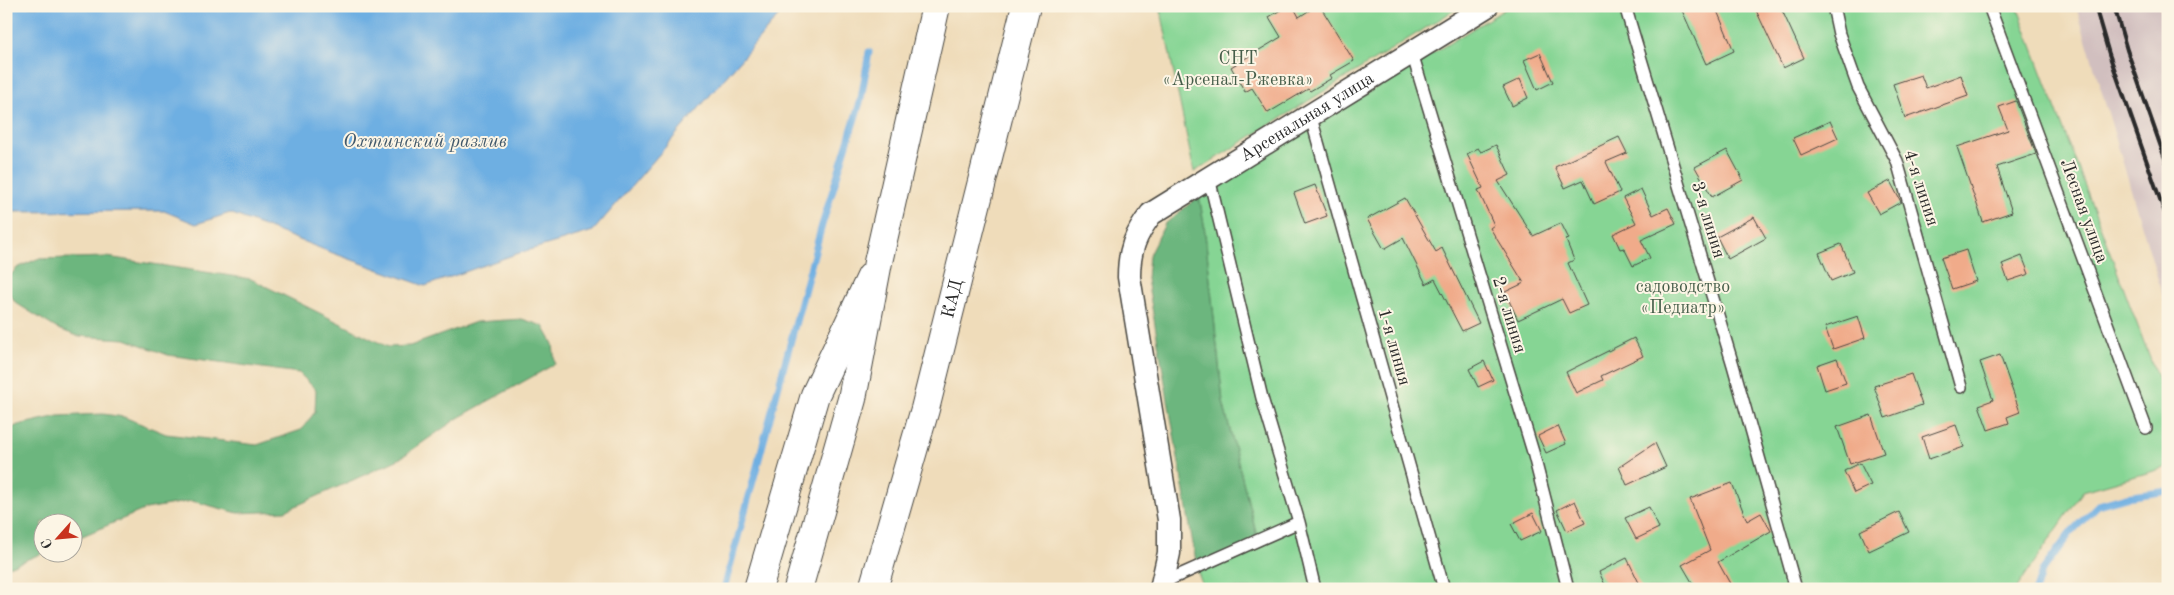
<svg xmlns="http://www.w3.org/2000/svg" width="2174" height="595" font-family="'Old Standard TT',serif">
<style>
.industrial{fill:#d1bfbf}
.green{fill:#86d594;stroke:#588060}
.forest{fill:#6cb67e;stroke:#4c7054}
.water{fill:#6eafe2;stroke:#4c6d86}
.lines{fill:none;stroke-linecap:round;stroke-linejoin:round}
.stream{stroke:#6eafe2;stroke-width:7}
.building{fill:#f0ab8a}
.lane-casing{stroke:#484640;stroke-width:14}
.street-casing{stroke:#484640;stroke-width:25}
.primary-casing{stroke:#484640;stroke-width:30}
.highway-casing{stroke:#484640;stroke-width:30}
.lane{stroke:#fff;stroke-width:11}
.street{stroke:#fff;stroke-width:22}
.primary{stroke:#fff;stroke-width:28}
.highway{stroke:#fff;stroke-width:28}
.rail{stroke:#2b2b2b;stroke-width:4}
.labels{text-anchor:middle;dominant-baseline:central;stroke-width:4;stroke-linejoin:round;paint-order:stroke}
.park-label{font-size:18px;fill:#465e4a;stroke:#fcf5e5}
.street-label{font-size:18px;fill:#2b2b2b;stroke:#fcf5e5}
.water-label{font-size:19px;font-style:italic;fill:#42596b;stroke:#fcf5e5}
</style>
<rect width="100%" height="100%" fill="#fcf5e5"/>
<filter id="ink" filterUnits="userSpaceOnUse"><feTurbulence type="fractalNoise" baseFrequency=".02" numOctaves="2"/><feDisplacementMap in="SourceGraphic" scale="10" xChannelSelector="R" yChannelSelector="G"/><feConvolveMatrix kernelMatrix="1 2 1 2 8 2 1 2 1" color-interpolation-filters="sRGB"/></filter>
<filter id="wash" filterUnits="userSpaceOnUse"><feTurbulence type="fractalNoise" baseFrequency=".0096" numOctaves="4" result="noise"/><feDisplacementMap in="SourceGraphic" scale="20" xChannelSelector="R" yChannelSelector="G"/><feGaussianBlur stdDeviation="1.12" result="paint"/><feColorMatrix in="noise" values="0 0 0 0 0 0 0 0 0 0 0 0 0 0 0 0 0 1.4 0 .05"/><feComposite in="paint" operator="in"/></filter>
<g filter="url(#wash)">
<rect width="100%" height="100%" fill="#efdcba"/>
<!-- industrial -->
<path class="industrial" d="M2076,6H2159L2168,34V313Z"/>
<!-- green -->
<path class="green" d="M1160,6H1461L1194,172Z
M1510,6H2017L2168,406V467L2083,491L2016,589H1204L1198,573L1259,545L1223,402L1204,224L1199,196Z"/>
<!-- forest -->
<path class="forest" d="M1199,196L1204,224L1223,402L1259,545L1198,573L1147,279L1149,255L1165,224Z
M107,257L251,279L388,347L410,346L476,322L522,319L543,326L553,344L555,364L458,418L399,459L285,511L238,513L192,501L146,509L73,540L72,522H42L43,553L6,568V431L18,425L58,416L103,414L124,417L166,434L257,445L301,430L315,412L316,390L299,373L168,355L125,339L77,336L56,328L16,303L6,289V280L17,268L37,259Z"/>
<!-- water -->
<path class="water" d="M6,6H787L593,231L513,255L425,286L330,252L230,213L196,224L164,211L6,212Z"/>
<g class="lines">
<!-- stream -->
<path class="stream" d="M724,589L822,225L861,99L869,52
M2036,589L2042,571L2071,532L2098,505L2126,497L2168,491"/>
</g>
<g id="blocks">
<!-- building -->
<path class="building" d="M1287,6H1293L1299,17L1316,6H1320L1354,61L1330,75L1332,78L1310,91L1308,89L1268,113L1252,88L1245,92L1231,67L1281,37L1269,17Z
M1680,6H1715L1734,51L1706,64Z
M1754,6H1780L1804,58L1783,68Z
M1540,53L1553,82L1537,90L1524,60Z
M1921,75L1926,88L1961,75L1968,96L1905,118L1893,84Z
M1520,79L1528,98L1512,106L1503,87Z
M2016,101L2036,154L1997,167L2012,212L1983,222L1957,147L2008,130L1999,107Z
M1830,121L1838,138L1801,155L1793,138Z
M1619,137L1627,153L1606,162L1620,192L1594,204L1583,180L1565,188L1555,167Z
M1496,145L1510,175L1498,181L1533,236L1561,223L1569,239L1566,240L1574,260L1568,263L1587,305L1569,313L1562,299L1518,320L1505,292L1524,283L1490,228L1494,225L1478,190L1483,188L1467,154L1478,148L1481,152Z
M1727,150L1743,180L1712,197L1695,167Z
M1890,181L1901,202L1879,214L1867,193Z
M1315,185L1327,216L1305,224L1294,193Z
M1641,189L1653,215L1668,208L1676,224L1641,240L1650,258L1633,266L1624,248L1620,249L1613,234L1636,223L1623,198Z
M1405,198L1436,252L1442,248L1479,323L1462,331L1435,279L1426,284L1403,238L1384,249L1367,219Z
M1754,217L1766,238L1728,259L1717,237Z
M1841,244L1853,272L1831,281L1819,253Z
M1966,250L1976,281L1952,289L1941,258Z
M2022,256L2029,274L2008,281L2002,264Z
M1858,316L1865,338L1833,349L1825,327Z
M1634,338L1643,356L1601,376L1603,380L1576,393L1566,372Z
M2000,355L2020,412L2007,417L2009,423L1988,430L1979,405L1993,400L1980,362Z
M1837,358L1846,383L1825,390L1817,365Z
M1484,361L1493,380L1478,387L1469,369Z
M1911,374L1922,405L1885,418L1874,386Z
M1871,415L1884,453L1850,464L1837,427Z
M1956,425L1964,447L1929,459L1922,437Z
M1558,426L1566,444L1546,453L1538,436Z
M1655,443L1666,467L1627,485L1619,467Z
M1860,463L1871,485L1854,493L1844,471Z
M1732,483L1747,521L1761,513L1771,531L1718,562L1733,589H1696L1682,565L1710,550L1690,499Z
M1575,501L1585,523L1567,531L1557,510Z
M1649,507L1659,528L1636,539L1625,518Z
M1899,512L1909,532L1869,551L1860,531Z
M1533,513L1542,531L1520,541L1511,524Z
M1627,558L1642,589H1607L1599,572Z"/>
</g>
</g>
<g filter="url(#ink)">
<use href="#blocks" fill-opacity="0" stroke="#484640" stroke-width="1"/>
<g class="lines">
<!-- lane casing -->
<g class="lane-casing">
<path id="lane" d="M1625,6L1733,365L1796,589
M1833,6L1839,34L1858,87L1897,161L1961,387
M1989,6L2146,428
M1412,53L1533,452L1568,589
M1310,114L1444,589
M1209,178L1262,398L1299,522L1315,589
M1164,582L1299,522"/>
</g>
<!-- street casing -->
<g class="street-casing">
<g id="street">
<path id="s1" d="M1161,589L1169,553V520L1129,277C1129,250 1135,235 1151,214L1487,6"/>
</g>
</g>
<!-- primary casing -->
<g class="primary-casing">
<path id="primary" d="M758,589L815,395L871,277"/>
</g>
<!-- highway casing -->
<g class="highway-casing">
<g id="highway">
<path d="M798,589L852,399L878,262L936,6"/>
<path id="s2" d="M873,589L925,409L1026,6"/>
</g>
</g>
<!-- lane -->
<use href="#lane" class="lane"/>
<!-- street -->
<use href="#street" class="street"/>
<!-- primary -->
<use href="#primary" class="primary"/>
<!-- highway -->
<use href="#highway" class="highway"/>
<!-- rail -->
<path class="rail" d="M2095,6L2109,54L2168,222
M2114,6L2127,50L2168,167"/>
</g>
</g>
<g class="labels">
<!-- park labels -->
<g class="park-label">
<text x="1238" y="59">СНТ<tspan x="1238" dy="21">«Арсенал-Ржевка»</tspan></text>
<text x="1683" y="287">садоводство<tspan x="1683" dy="21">«Педиатр»</tspan></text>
</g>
<!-- street labels -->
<g class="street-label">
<text stroke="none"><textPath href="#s1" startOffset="568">Арсенальная улица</textPath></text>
<text transform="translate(1921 188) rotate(72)">4-я линия</text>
<text transform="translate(2084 211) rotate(70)">Лесная улица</text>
<text transform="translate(1708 220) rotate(73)">3-я линия</text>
<text stroke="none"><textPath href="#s2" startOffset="301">КАД</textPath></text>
<text transform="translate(1509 315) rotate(73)">2-я линия</text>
<text transform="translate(1394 347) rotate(74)">1-я линия</text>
</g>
<!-- water labels -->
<g class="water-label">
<text x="425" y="142">Охтинский разлив</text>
</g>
</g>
<!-- margin -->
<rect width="2174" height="595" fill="none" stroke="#fcf5e5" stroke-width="25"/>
<!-- north arrow -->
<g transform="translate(58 538) rotate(243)"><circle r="24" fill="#fcf5e5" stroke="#a8a49b"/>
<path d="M0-4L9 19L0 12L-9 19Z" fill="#c8321e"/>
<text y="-8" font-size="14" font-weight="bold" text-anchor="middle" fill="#2b2b2b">С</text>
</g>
</svg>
